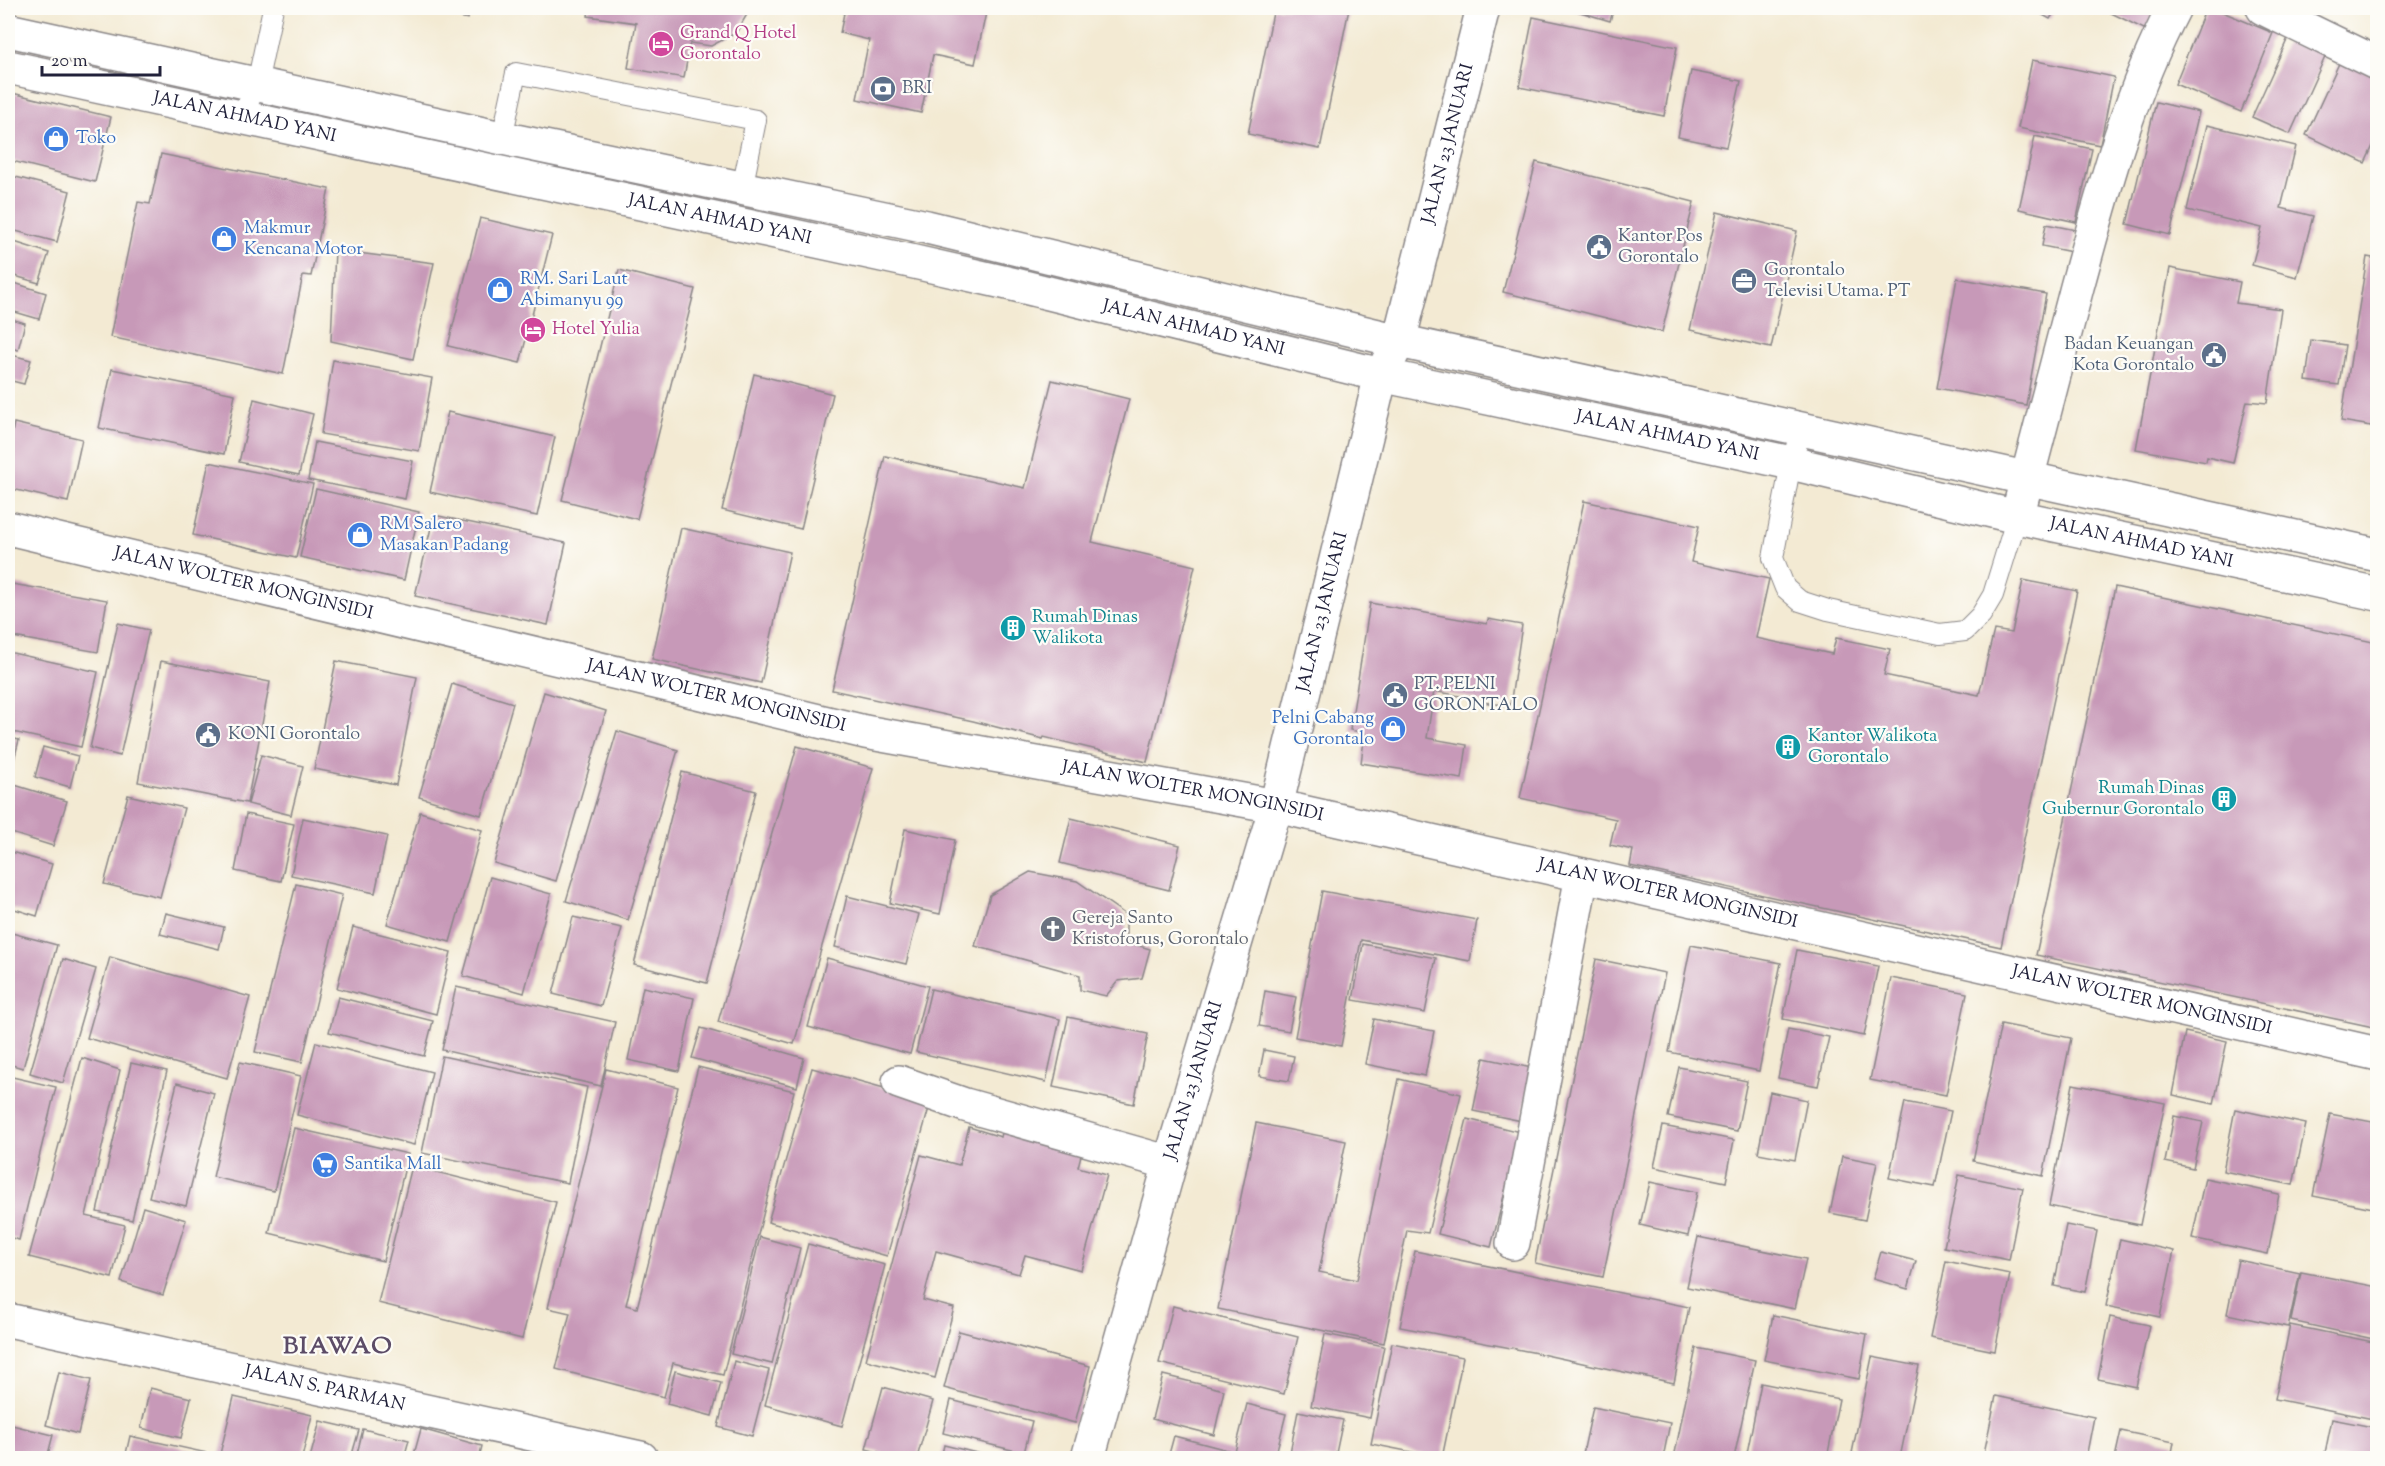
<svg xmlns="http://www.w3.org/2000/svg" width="2385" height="1466" font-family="'Sorts Mill Goudy',serif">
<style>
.building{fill:#c799b8}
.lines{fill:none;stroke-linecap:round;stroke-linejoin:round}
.lane-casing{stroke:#8a8687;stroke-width:22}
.street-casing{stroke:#8a8687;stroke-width:36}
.secondary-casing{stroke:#8a8687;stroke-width:36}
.highway-casing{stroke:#8a8687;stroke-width:36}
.lane{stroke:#fff;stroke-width:20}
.street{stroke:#fff;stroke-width:33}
.secondary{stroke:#fff;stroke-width:33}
.highway{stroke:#fff;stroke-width:33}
.labels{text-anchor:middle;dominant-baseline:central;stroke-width:4.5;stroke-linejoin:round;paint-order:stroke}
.hotel-label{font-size:18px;fill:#b23c85;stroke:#fdfcf7;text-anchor:start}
.service-label{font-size:18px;fill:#4e5e75;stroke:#fdfcf7;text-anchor:start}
.street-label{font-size:18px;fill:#22223b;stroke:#fdfcf7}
.shop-label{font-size:18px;fill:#366cbe;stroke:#fdfcf7;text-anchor:start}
.culture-label{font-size:18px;fill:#0d838f;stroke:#fdfcf7;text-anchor:start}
.worship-label{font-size:18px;fill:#5b616d;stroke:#fdfcf7;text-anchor:start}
.district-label{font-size:24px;font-weight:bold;letter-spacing:1.5px;fill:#5c4c67;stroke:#fdfcf7}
</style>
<rect width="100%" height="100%" fill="#fdfcf7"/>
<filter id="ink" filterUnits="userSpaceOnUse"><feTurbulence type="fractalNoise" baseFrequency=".0167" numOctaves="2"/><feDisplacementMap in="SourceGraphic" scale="12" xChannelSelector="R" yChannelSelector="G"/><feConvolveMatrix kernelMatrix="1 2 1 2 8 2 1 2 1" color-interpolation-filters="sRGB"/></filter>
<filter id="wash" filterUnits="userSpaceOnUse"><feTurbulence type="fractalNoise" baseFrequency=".008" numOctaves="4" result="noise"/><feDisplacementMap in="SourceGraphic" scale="24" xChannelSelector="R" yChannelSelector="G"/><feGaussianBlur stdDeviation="1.35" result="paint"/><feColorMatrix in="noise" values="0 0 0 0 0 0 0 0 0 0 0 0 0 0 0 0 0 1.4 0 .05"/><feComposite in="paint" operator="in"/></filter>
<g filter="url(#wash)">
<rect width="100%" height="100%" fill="#f3ead3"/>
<g id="blocks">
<!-- building -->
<path class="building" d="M589,8H760L749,11L736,33L711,46L690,43L684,78L628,68L636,23L588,16Z
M845,8H987L975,64L933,55L921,113L857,99L869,40L840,33Z
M1274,8L1349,9L1320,149L1248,134Z
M1567,8H1614L1610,21Z
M2030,8H2057L2050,19Z
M2101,8H2157L2146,30Z
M2206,8H2213L2273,33L2241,112L2175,84Z
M2358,8H2378V15Z
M417,9V8H471L468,19Z
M1533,17L1677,47L1664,116L1519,87Z
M2288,38L2326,55L2290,134L2252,117Z
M2341,59L2378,76V135L2365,163L2306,135Z
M2032,60L2114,77L2100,145L2018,128Z
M1691,71L1741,81L1726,147L1678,137Z
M8,92L111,117L95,182L8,160Z
M2156,102L2199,112L2170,235L2127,224Z
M2207,125L2296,146L2281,208L2313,216L2297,277L2252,265L2262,228L2187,210Z
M2035,136L2092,149L2076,222L2019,209Z
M161,154L329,189L311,276L303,275L283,374L110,337L138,202L150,204Z
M1536,162L1694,202L1662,332L1503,292Z
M8,175L70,191L57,242L8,229Z
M1717,212L1797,231L1771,348L1690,330Z
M480,218L552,235L520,363L448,346Z
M2046,224L2076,230L2072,252L2042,246Z
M8,240L49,253L39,283L8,274Z
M335,250L434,263L413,359L331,341Z
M2367,257L2378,259V427L2341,421Z
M2170,268L2240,282L2236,303L2281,309L2267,403L2247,401L2233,463L2207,457L2206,462L2136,449Z
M619,270L695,289L637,519L562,500Z
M1957,278L2046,294L2026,405L1937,388Z
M8,281L46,293L39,319L8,310Z
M8,318L25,323L18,350L8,347Z
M2311,340L2345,345L2339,385L2306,381Z
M8,354L31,360L24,384L8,380Z
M333,360L432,378L419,451L321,434Z
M112,369L235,394L224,454L99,428Z
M754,374L833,394L801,529L722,510Z
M1052,380L1129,399L1092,542L1195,566L1147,762L1044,737L1043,739L973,721L832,690L885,456L1025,488Z
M254,399L313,414L299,475L239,462Z
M448,412L555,437L537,516L430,492Z
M14,423L82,439L68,502L8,488V453Z
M315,442L413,461L405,499L308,480Z
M209,462L313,484L296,558L193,535Z
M316,489L419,512L404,580L300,557Z
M1584,501L1699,526L1691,562L1769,579L1756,638L1832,654L1836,638L1890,649L1884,675L1979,695L1994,630L2012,633L2023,580L2077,591L2001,947L1630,866L1633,850L1610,845L1616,819L1520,798Z
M434,515L566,543L548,625L415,596Z
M681,528L790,552L761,683L652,659Z
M12,584L107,600L98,652L8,636V609Z
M2115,587L2378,643V1028L2036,955Z
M1370,603L1487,624L1488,619L1522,625L1510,706L1475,701V699L1434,691L1427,738L1467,745L1462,779L1361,763L1365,733L1350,730Z
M118,623L149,630L120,756L90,748Z
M8,652L98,672L81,747L8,731Z
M161,661L270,682L247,803L138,782Z
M336,661L417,677L396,785L314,769Z
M452,684L513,703L481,815L419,797Z
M544,692L606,711L556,881L494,863Z
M617,731L678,750L628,920L566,901Z
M8,737L19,740L10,776L8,775Z
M797,746L873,768L794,1044L718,1022Z
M43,747L78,756L70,787L35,777Z
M261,755L303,766L291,815L248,804Z
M682,772L756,791L707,983L634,965Z
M8,783L67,801L53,846L8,832Z
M128,795L184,808L160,897L104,884Z
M420,812L482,830L450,942L387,924Z
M246,814L294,824L281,881L235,871Z
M303,818L387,836L375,893L291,875Z
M1071,818L1180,845L1169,890L1060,863Z
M905,829L955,840L940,914L890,903Z
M8,851L52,864L37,916L8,907Z
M1030,872L1077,881L1126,915V942L1150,949L1142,978L1118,981L1106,996L1080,990V975L975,946L990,895Z
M490,877L551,894L524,993L463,976Z
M296,884L342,895L302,1062L255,1052Z
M1322,891L1477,920L1470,961L1361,940L1341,1046L1295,1037Z
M847,896L919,914L906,964L835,947Z
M166,913L224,927L219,949L160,934Z
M573,917L622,928L601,1006L553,994Z
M353,927L451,952L436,1014L337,988Z
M8,932L57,945L23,1068L8,1064Z
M1363,944L1436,958L1425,1013L1353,1000Z
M1691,945L1781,963L1759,1071L1669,1052Z
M1797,950L1878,966L1864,1036L1783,1019Z
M110,957L250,997L227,1078L87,1038Z
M827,958L928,986L910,1054L808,1027Z
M63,959L96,969L63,1083L30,1073Z
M1596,959L1665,973L1603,1277L1535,1263Z
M1891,978L1967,993L1946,1095L1870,1080Z
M456,987L615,1022L601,1086L442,1050Z
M643,987L694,998L679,1071L628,1060Z
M931,989L1060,1019L1046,1082L916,1052Z
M1265,991L1296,997L1289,1031L1259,1026Z
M338,997L433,1021L424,1056L329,1032Z
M1068,1017L1148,1034L1134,1104L1053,1087Z
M1374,1019L1434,1031L1425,1076L1365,1064Z
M2001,1024L2071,1038L2043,1176L1973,1161Z
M701,1028L804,1058L797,1087L692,1058Z
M1788,1029L1829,1037L1818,1086L1778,1078Z
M2185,1032L2227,1041L2214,1104L2173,1095Z
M316,1042L432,1072L414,1145L297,1115Z
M1264,1050L1294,1056L1289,1081L1259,1076Z
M442,1056L587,1087L568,1183L422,1153Z
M82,1058L120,1070L86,1216L125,1225L112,1278L29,1257Z
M1484,1058L1532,1068L1522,1121L1473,1111Z
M240,1062L301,1076L274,1191L213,1177Z
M131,1063L167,1071L132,1220L97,1212Z
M698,1067L794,1091L723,1375L673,1363L664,1397L556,1369L570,1313L548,1308L606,1069L678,1087L626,1305L637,1308Z
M1679,1067L1747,1081L1737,1131L1668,1117Z
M812,1068L931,1101L887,1256L768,1222Z
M8,1076L56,1087L19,1240L8,1237Z
M1399,1079L1461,1094L1428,1233L1407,1230L1384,1343L1218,1309L1256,1123L1346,1141L1319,1272L1357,1280Z
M177,1083L214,1093L186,1206L149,1197Z
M2073,1084L2165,1103L2140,1225L2049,1206Z
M1770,1092L1807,1100L1795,1160L1758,1153Z
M1905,1102L1951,1111L1935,1187L1889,1178Z
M2235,1109L2306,1124L2293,1185L2223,1171Z
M2330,1114L2378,1123V1209L2313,1196Z
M2174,1116L2203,1122L2193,1168L2165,1162Z
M1467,1119L1520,1132L1491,1247L1438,1234Z
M1004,1125L1083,1147L1078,1167L1107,1175L1081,1270L1025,1255L1019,1274L936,1251L923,1300L954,1308L935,1378L866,1360L921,1155L959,1165L969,1127L1001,1137Z
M1663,1126L1734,1140L1726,1182L1654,1167Z
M294,1128L408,1154L383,1261L269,1233Z
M1842,1156L1877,1163L1865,1220L1830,1213Z
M412,1166L556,1202L522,1339L378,1303Z
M1959,1175L2023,1188L2009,1260L1944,1247Z
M2205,1178L2279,1194L2268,1254L2192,1238Z
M1650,1182L1697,1192L1688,1236L1640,1225Z
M143,1207L186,1220L163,1295L121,1282Z
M2066,1225L2097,1231L2085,1292L2054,1286Z
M760,1237L800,1248L772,1364L731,1354Z
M1698,1237L1806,1259L1795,1309L1687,1287Z
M2120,1239L2174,1251L2160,1317L2106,1306Z
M808,1244L885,1265L842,1426L765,1405Z
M1415,1251L1689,1307L1674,1383L1532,1352L1400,1327Z
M1881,1252L1916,1261L1908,1289L1873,1279Z
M2238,1260L2300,1273L2288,1327L2227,1314Z
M1946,1261L2010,1274L1995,1351L1930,1338Z
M2301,1272L2378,1287V1340L2291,1321Z
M1173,1306L1298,1337L1284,1394L1159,1363Z
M1773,1315L1867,1334L1859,1379L1764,1360Z
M2110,1317L2149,1325L2136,1387L2098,1379Z
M2290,1325L2378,1343V1420L2275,1399Z
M959,1331L1090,1366L1075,1423L944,1388Z
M1325,1334L1384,1346L1370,1418L1311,1406Z
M1392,1343L1463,1357L1442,1458L1371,1444Z
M1696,1348L1755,1360L1734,1458H1674Z
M1872,1357L1919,1366L1900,1458H1879L1852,1453Z
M734,1361L769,1370L752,1436L718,1427Z
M675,1371L721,1383L712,1416L667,1404Z
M59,1372L91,1380L78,1434L46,1425Z
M1163,1375L1224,1390L1214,1435L1152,1419Z
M1761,1383L1839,1399L1827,1458H1746Z
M883,1387L933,1401L917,1458H900L866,1449Z
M150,1388L191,1398L181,1438L141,1428Z
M1996,1396L2094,1417L2086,1458H1983Z
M234,1397L312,1415L302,1458H219Z
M951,1400L1032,1421L1024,1453L943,1433Z
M1247,1404L1286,1414L1275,1458H1168L1174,1436L1235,1452Z
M1593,1407L1670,1423L1663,1458H1582Z
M1298,1411L1343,1420L1335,1458H1289Z
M2332,1419L2378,1428V1458H2324Z
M320,1421L359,1430L351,1458H310Z
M8,1424L53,1435L47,1458H8Z
M363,1429L409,1440L404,1458H356Z
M421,1429L482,1446L479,1458H413Z
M2121,1431L2174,1442L2171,1458H2115Z
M130,1436L207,1453L206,1458H125Z
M944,1445L997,1458H941Z"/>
</g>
</g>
<g filter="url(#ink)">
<use href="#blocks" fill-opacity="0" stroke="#8a8687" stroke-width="1.5"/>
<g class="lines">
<!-- lane casing -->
<g class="lane-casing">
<path id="lane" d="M241,118L257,84L273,8
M502,138L516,73L756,120L742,189
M1802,428L1791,463L1773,558L1785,588L1800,601L1828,610L1940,634L1965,631L1981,615L1993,595L2017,517"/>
</g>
<!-- street casing -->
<g class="street-casing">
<g id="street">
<path d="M2263,8L2378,64"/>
<path d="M2017,517C2037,440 2057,364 2077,287C2103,192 2128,96 2174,8"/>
<path id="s1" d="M8,528L865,732L1276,806L2378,1054"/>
<path d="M899,1082L965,1105L1170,1163"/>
<path d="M1513,1243L1582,875"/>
<path id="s2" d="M8,1320L641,1458"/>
</g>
</g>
<!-- secondary casing -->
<g class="secondary-casing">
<g id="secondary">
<path id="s3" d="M1088,1458L1170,1163L1276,806L1381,375L1399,341L1483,8"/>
</g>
</g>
<!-- highway casing -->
<g class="highway-casing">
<g id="highway">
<path d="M8,30L502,138L927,227L1399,341L2378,555"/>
<path id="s4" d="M8,67L910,261L1016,285L1381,375L1791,463L2017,517L2378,594"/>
</g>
</g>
<!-- lane -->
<use href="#lane" class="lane"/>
<!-- street -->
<use href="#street" class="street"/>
<!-- secondary -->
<use href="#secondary" class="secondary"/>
<!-- highway -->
<use href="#highway" class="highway"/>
</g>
</g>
<!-- icons -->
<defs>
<g id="hotel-disc" transform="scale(1.35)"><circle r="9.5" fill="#d1479c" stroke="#fdfcf7"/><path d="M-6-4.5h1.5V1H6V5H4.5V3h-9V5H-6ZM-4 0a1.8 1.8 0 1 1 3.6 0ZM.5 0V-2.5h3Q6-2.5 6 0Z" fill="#fff"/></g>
<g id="bank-disc" transform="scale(1.35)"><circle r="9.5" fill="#5c6f8a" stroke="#fdfcf7"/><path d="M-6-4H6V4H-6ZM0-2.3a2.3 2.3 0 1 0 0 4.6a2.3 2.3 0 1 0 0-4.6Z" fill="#fff"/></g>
<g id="shop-disc" transform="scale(1.35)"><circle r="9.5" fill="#3f7fe0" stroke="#fdfcf7"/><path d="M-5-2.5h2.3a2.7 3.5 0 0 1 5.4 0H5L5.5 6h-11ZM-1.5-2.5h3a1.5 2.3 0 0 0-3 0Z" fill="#fff"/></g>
<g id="civic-disc" transform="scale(1.35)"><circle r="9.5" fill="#5c6f8a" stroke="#fdfcf7"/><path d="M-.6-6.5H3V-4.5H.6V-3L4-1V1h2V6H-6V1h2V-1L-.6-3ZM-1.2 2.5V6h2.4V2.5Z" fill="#fff"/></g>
<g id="office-disc" transform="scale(1.35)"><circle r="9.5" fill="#5c6f8a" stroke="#fdfcf7"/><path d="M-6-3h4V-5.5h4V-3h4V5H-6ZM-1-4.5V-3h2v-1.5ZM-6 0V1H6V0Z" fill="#fff"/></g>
<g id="building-disc" transform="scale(1.35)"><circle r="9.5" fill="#0f9aa8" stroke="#fdfcf7"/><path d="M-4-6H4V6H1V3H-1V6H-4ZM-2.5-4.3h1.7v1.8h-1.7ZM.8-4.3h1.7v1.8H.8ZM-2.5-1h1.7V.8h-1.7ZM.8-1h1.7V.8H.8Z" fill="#fff"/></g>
<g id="church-disc" transform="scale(1.35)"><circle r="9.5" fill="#6b7280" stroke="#fdfcf7"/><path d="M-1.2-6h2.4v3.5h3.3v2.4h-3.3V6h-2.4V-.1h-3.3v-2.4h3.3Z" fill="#fff"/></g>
<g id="supermarket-disc" transform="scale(1.35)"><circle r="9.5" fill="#3f7fe0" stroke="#fdfcf7"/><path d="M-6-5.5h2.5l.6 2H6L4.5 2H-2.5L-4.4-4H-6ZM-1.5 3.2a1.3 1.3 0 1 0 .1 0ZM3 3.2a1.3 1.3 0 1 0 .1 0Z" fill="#fff"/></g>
</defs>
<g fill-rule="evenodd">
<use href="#hotel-disc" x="661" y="44"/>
<use href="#bank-disc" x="883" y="89"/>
<use href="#shop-disc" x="56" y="139"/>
<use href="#shop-disc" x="224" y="239"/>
<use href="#civic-disc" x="1599" y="247"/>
<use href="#office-disc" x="1744" y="281"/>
<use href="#shop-disc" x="500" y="290"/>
<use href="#hotel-disc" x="533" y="330"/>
<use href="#civic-disc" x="2214" y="355"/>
<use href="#shop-disc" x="360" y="535"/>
<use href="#building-disc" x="1013" y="628"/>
<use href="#civic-disc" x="1395" y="695"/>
<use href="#shop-disc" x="1393" y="729"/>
<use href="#civic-disc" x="208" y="735"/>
<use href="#building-disc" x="1788" y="747"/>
<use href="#building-disc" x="2224" y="799"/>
<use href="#church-disc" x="1053" y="929"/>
<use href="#supermarket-disc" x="325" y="1165"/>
</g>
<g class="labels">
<!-- hotel labels -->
<g class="hotel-label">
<text x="680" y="34">Grand Q Hotel<tspan x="680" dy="21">Gorontalo</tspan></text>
<text x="552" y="330">Hotel Yulia</text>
</g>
<!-- service labels -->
<g class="service-label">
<text x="902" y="89">BRI</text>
<text x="1618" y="237">Kantor Pos<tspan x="1618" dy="21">Gorontalo</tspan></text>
<text x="1764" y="271">Gorontalo<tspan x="1764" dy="21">Televisi Utama. PT</tspan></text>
<text x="2194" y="345" text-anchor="end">Badan Keuangan<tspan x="2194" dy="21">Kota Gorontalo</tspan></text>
<text x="1414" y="685">PT. PELNI<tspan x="1414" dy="21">GORONTALO</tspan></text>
<text x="228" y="735">KONI Gorontalo</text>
</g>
<!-- street labels -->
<g class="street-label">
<text stroke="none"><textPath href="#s4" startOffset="242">JALAN AHMAD YANI</textPath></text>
<text stroke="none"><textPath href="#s3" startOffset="1364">JALAN 23 JANUARI</textPath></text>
<text stroke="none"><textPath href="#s4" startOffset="728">JALAN AHMAD YANI</textPath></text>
<text stroke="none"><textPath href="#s4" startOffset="1214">JALAN AHMAD YANI</textPath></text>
<text stroke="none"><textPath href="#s4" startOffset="1700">JALAN AHMAD YANI</textPath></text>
<text stroke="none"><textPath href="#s4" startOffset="2186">JALAN AHMAD YANI</textPath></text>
<text stroke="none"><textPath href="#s1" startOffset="242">JALAN WOLTER MONGINSIDI</textPath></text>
<text stroke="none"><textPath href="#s3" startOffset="878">JALAN 23 JANUARI</textPath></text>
<text stroke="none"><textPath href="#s1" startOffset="728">JALAN WOLTER MONGINSIDI</textPath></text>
<text stroke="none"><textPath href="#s1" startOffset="1214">JALAN WOLTER MONGINSIDI</textPath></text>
<text stroke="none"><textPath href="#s1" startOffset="1700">JALAN WOLTER MONGINSIDI</textPath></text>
<text stroke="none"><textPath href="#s1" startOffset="2186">JALAN WOLTER MONGINSIDI</textPath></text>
<text stroke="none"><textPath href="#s3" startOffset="392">JALAN 23 JANUARI</textPath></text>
<text stroke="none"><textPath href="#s2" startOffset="324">JALAN S. PARMAN</textPath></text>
</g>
<!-- shop labels -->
<g class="shop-label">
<text x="76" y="139">Toko</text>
<text x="244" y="229">Makmur<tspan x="244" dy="21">Kencana Motor</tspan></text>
<text x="520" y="280">RM. Sari Laut<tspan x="520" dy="21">Abimanyu 99</tspan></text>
<text x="380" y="525">RM Salero<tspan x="380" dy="21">Masakan Padang</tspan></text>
<text x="1374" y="719" text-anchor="end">Pelni Cabang<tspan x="1374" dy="21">Gorontalo</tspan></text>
<text x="344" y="1165">Santika Mall</text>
</g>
<!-- culture labels -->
<g class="culture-label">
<text x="1032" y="618">Rumah Dinas<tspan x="1032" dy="21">Walikota</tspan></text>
<text x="1808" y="737">Kantor Walikota<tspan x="1808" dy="21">Gorontalo</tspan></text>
<text x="2204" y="789" text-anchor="end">Rumah Dinas<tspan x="2204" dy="21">Gubernur Gorontalo</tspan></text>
</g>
<!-- worship labels -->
<g class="worship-label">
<text x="1072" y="919">Gereja Santo<tspan x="1072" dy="21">Kristoforus, Gorontalo</tspan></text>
</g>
<!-- district labels -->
<g class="district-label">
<text x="338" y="1347">BIAWAO</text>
</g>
</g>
<!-- margin -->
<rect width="2385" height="1466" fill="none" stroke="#fdfcf7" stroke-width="30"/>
<!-- scale -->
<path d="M42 66v9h118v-9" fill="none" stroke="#22223b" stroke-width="3"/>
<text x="51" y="66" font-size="18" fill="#22223b" stroke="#fdfcf7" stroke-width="4.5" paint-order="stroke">20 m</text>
</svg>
